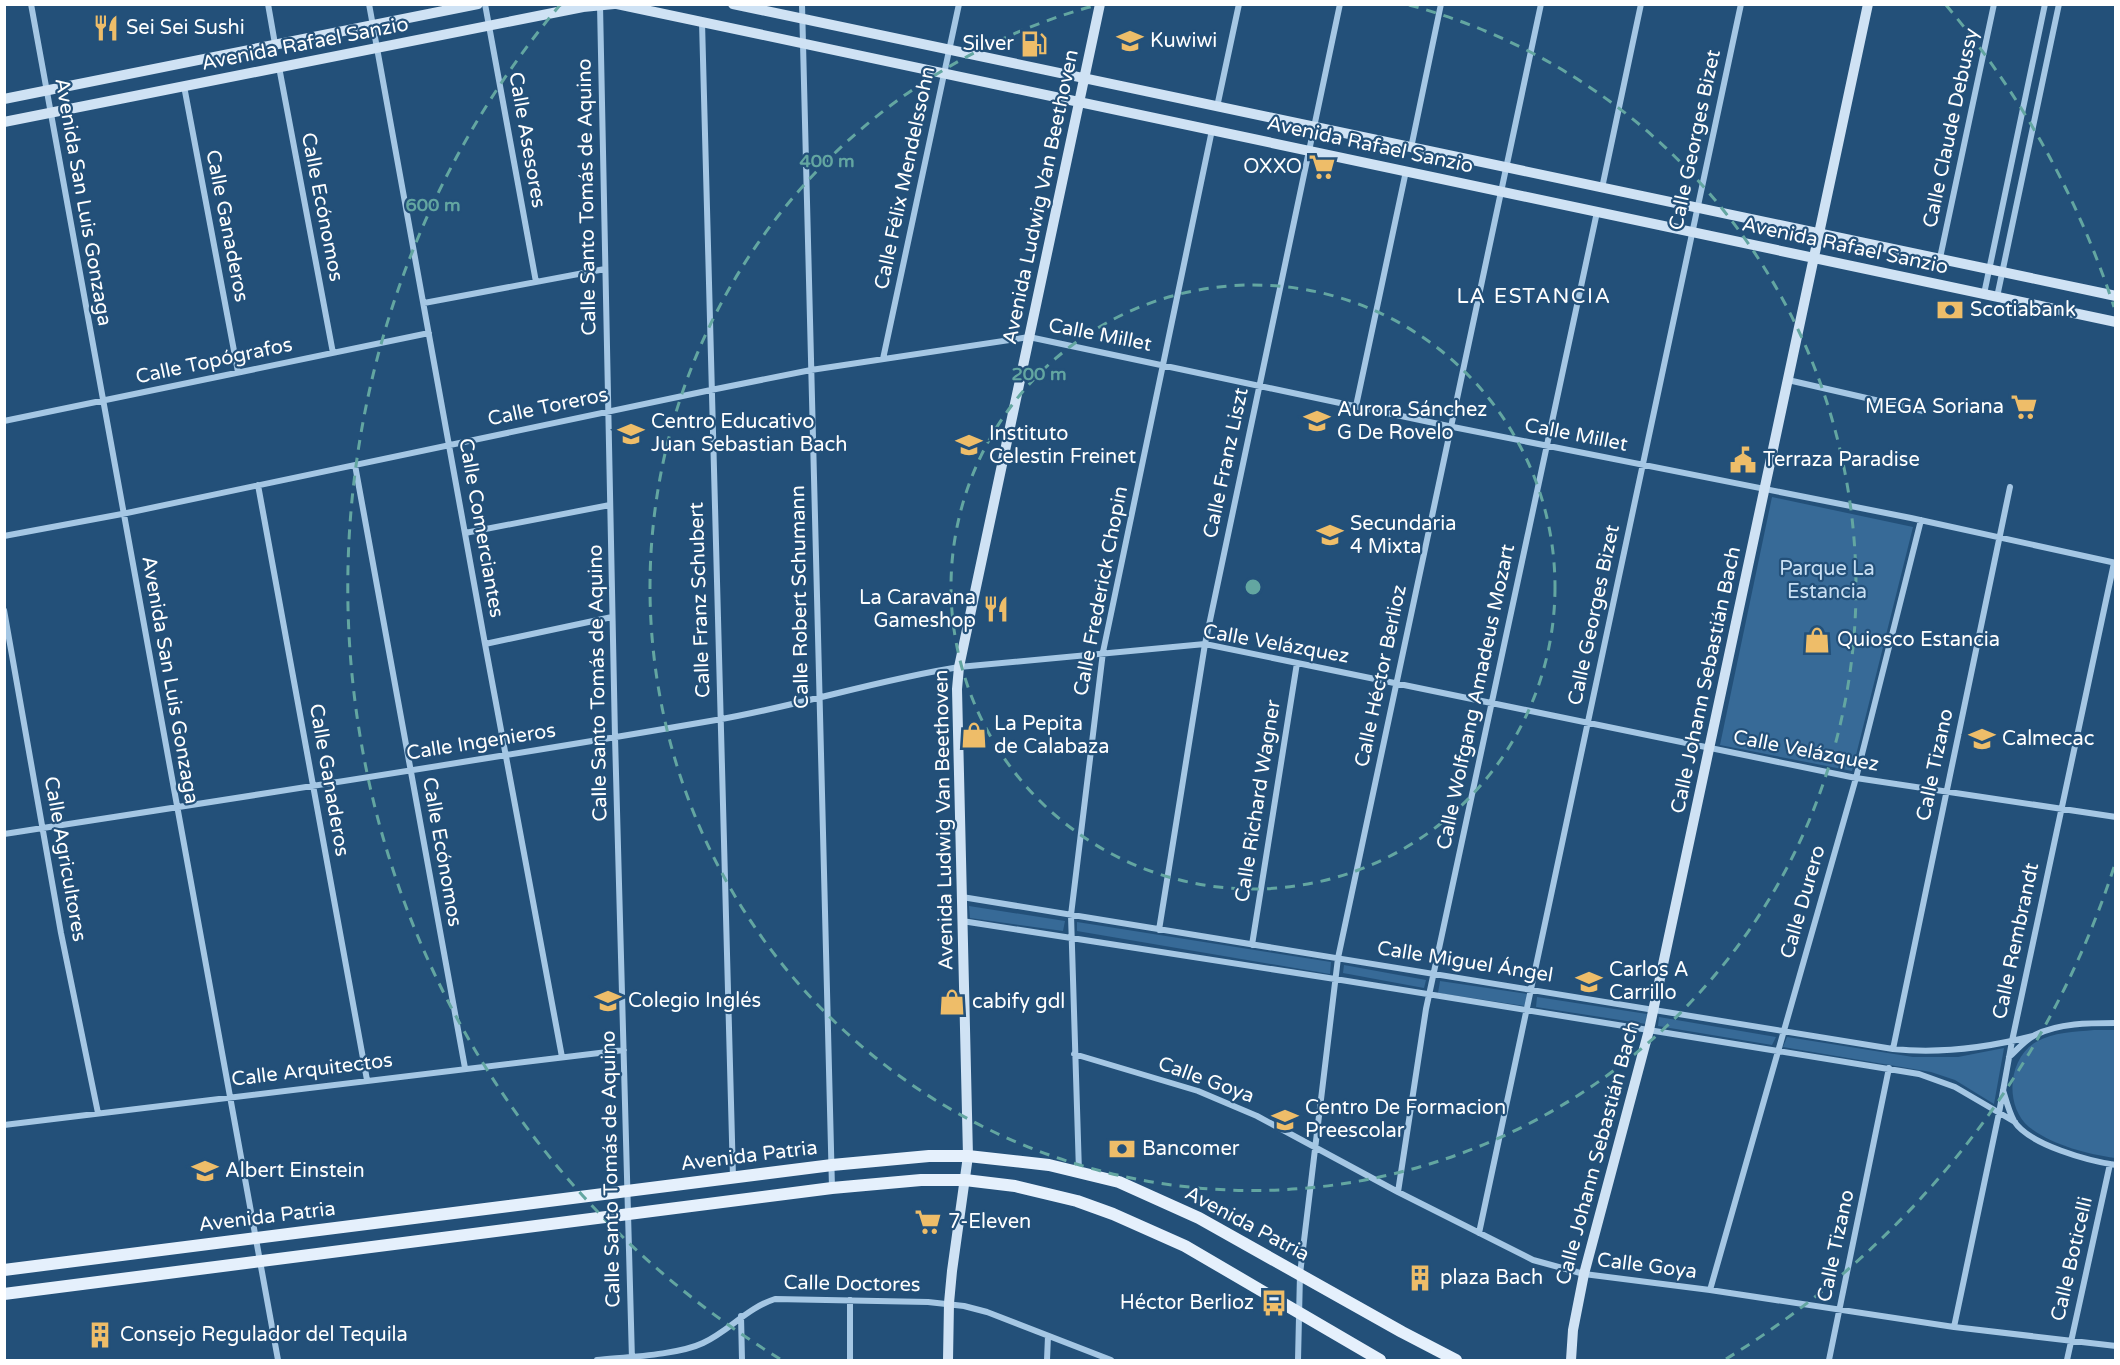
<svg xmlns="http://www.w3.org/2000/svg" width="2120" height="1365" font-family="'Varela Round',sans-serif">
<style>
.green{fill:#376a97}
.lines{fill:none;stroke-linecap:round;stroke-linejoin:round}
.street{stroke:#a5c7e4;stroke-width:6}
.secondary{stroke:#cfe2f4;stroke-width:10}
.primary{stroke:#e5f0fc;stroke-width:12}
.ring{fill:none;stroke:#63a6a1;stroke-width:3;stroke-dasharray:10 8}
.labels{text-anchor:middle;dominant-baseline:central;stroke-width:4.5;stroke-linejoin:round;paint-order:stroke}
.poi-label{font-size:20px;fill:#fff;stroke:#235079;text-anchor:start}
.street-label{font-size:20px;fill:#fff;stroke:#235079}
.park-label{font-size:20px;fill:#c8dff3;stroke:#235079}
.neighbourhood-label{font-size:21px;letter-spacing:1.5px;fill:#fff;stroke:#235079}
.centre{fill:#63a6a1;stroke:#235079;stroke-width:3}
.ring-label{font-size:18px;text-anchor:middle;font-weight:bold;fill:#63a6a1;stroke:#235079;stroke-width:4.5;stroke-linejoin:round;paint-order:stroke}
</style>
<rect width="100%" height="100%" fill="#235079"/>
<!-- green -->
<path class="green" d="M1772,497L1913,527L1852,771L1720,745Z
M969,906L1065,921L1063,931L970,918Z
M1077,922L1331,962L1330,974L1077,931Z
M1344,965L1426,980L1424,988L1343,973Z
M1440,981L1527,994L1525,1006L1438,993Z
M1537,997L1647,1014L1646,1024L1536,1007Z
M1659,1017L1776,1037L1772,1045L1658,1026Z
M2094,1030H2115V1158C2087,1154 2052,1145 2029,1127C2004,1106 2008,1058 2036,1042C2053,1032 2075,1032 2094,1030Z
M1787,1037L1913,1057H1958L2004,1048L1994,1104L1955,1080L1931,1072L1783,1047Z"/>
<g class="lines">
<!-- street -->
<path class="street" d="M31,4L278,1360
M268,4L275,44
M369,4L485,644L562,1057
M485,4L536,282
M802,4L832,1188
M600,5L615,737L632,1360
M702,22L733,1177
M279,67L333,353
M184,86L238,372
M1217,107L1239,4
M1411,148L1441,4
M1602,188L1641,4
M1940,258L1994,4
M1984,294L2045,4
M1997,297L2059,4
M424,303L605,269
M883,359L959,4
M1788,380L1923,411
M1356,406L1406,171
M4,421L429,333
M355,465L465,1068
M258,485L367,1080
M465,533L610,505
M4,536L122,514L711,390L811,370L1029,337L1453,427L1911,518L2116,563
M4,610L61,933L98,1113
M485,644L612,617
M4,834C242,797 480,761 716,720C798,706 877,680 959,667L1205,644L1856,778L2116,817
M962,897L1893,1049C1941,1054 1986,1048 2033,1036
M962,921L1335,979L1919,1074L1955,1087L2015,1122
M1159,930L1205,644L1340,4
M1252,945L1297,663
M1893,1049L2010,487
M1074,1054L1198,1091L1257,1116L1398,1192L1533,1260L1584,1274L1710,1290L1954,1327L2116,1346
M2009,1057C2017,1050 2025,1040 2035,1035C2059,1023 2089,1023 2116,1023
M2003,1090C2006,1100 2009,1112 2014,1121C2029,1145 2089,1161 2116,1165
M4,1125L624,1050
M1079,1172L1071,915L1103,652L1212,130
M1398,1192L1426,1009L1597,212
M1479,1233L1741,4
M1710,1290L1856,778L1921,520
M741,1316L742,1360
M1954,1327L1999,1113L2012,1041L2114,563
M597,1360C626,1357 678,1355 703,1343C729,1331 747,1308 775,1299L928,1302L964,1306L987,1312L1111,1360
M850,1360V1300
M1047,1360L1048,1336
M1298,1360L1300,1274L1338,958L1541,4
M1829,1360L1889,1068
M2067,1360L2110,1164"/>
<!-- secondary -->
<path class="secondary" d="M617,4L2116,322
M733,4L2116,296
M4,99L478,4
M4,122L583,7L614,4
M948,1360L949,1303L952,1271L968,1156L957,689L959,667L1100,4
M1571,1360L1573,1330L1584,1274L1649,1030L1868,4"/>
<!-- primary -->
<path class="primary" d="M4,1270L832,1165L929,1156H968L1049,1165L1119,1182L1199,1218L1402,1332L1456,1360
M4,1294L832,1188L921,1180H965L1015,1186L1077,1201L1113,1214L1185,1246L1380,1360"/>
</g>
<!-- distance rings -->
<g class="ring">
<circle cx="1253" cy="587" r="302"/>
<path d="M1409 5A603 603 0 1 1 1097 5"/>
<path d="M2114 867A905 905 0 0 1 1726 1359M780 1359A905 905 0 0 1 560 5M1946 5A905 905 0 0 1 2114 307"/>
</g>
<!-- icons -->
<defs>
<g id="restaurant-bare" transform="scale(2.07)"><path d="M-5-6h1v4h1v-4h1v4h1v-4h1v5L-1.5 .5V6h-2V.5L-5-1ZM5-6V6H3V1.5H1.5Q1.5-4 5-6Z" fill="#eebd69" stroke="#235079" stroke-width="2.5" paint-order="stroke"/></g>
<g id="school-bare" transform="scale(2.07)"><path d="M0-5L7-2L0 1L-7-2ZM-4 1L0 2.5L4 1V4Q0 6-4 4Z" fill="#eebd69" stroke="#235079" stroke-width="2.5" paint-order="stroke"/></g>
<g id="fuel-bare" transform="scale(2.07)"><path d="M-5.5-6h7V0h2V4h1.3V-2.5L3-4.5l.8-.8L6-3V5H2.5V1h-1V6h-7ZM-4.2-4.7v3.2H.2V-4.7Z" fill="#eebd69" stroke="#235079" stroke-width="2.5" paint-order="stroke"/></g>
<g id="supermarket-bare" transform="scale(2.07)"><path d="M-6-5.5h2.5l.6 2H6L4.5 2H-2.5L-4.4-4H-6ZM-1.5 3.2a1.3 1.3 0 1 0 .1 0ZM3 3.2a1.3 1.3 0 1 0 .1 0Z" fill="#eebd69" stroke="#235079" stroke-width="2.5" paint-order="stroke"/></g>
<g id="bank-bare" transform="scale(2.07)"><path d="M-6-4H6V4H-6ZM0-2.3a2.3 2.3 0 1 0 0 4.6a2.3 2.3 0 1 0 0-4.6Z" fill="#eebd69" stroke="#235079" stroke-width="2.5" paint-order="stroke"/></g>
<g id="civic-bare" transform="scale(2.07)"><path d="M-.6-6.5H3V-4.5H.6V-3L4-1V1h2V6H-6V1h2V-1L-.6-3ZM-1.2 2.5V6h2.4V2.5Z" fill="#eebd69" stroke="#235079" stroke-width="2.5" paint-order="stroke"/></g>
<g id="shop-bare" transform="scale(2.07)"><path d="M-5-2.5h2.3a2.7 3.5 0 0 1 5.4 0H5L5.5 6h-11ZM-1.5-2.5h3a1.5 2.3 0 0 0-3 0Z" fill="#eebd69" stroke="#235079" stroke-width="2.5" paint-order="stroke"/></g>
<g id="building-bare" transform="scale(2.07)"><path d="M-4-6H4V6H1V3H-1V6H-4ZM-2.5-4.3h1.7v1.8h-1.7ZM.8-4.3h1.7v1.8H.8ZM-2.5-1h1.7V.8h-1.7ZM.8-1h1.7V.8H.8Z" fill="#eebd69" stroke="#235079" stroke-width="2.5" paint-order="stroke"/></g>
<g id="bus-bare" transform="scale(2.07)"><path d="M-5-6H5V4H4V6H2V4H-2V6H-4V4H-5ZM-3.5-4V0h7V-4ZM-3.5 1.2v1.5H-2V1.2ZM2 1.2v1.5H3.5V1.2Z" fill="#eebd69" stroke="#235079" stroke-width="2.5" paint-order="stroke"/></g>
</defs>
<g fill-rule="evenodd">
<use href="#restaurant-bare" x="106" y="28"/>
<use href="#school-bare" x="1130" y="41"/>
<use href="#fuel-bare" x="1034" y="44"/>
<use href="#supermarket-bare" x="1322" y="167"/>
<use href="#bank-bare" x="1950" y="310"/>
<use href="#supermarket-bare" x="2024" y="407"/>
<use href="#school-bare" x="1317" y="421"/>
<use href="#school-bare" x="631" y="434"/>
<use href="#school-bare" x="969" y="445"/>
<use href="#civic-bare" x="1743" y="460"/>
<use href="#school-bare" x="1330" y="535"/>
<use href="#restaurant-bare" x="996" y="609"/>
<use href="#shop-bare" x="1817" y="640"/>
<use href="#shop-bare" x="974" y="735"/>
<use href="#school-bare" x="1982" y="739"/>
<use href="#school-bare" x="1589" y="982"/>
<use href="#school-bare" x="608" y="1001"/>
<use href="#shop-bare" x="952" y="1002"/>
<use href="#school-bare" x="1285" y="1120"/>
<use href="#bank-bare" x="1122" y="1149"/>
<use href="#school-bare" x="205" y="1171"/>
<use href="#supermarket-bare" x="928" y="1222"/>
<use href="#building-bare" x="1420" y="1278"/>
<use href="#bus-bare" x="1274" y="1303"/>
<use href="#building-bare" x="100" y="1335"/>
</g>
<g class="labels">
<!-- poi labels -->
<g class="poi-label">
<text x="126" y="28">Sei Sei Sushi</text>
<text x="1150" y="41">Kuwiwi</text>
<text x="1014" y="44" text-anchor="end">Silver</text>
<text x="1302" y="167" text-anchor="end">OXXO</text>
<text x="1970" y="310">Scotiabank</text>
<text x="2004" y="407" text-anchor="end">MEGA Soriana</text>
<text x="1337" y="410">Aurora Sánchez<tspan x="1337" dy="23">G De Rovelo</tspan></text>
<text x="651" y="422">Centro Educativo<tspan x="651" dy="23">Juan Sebastian Bach</tspan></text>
<text x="989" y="434">Instituto<tspan x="989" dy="23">Celestin Freinet</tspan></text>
<text x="1763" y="460">Terraza Paradise</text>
<text x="1350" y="524">Secundaria<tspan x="1350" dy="23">4 Mixta</tspan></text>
<text x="976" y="598" text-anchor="end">La Caravana<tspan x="976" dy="23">Gameshop</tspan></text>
<text x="1837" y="640">Quiosco Estancia</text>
<text x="994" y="724">La Pepita<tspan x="994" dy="23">de Calabaza</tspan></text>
<text x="2002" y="739">Calmecac</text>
<text x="1609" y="970">Carlos A<tspan x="1609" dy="23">Carrillo</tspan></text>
<text x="628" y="1001">Colegio Inglés</text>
<text x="972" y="1002">cabify gdl</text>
<text x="1305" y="1108">Centro De Formacion<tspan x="1305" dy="23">Preescolar</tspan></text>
<text x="1142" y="1149">Bancomer</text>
<text x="225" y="1171">Albert Einstein</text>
<text x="948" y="1222">7-Eleven</text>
<text x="1440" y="1278">plaza Bach</text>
<text x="1254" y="1303" text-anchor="end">Héctor Berlioz</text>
<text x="120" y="1335">Consejo Regulador del Tequila</text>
</g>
<!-- street labels -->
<g class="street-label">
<text transform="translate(305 44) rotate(-11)">Avenida Rafael Sanzio</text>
<text transform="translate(1951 128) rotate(-78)">Calle Claude Debussy</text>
<text transform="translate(527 140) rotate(80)">Calle Asesores</text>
<text transform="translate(1695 140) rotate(-78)">Calle Georges Bizet</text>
<text transform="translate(1370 145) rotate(12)">Avenida Rafael Sanzio</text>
<text transform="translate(905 178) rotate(-78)">Calle Félix Mendelssohn</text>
<text transform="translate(587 197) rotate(-91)">Calle Santo Tomás de Aquino</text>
<text transform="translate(1041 197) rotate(-78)">Avenida Ludwig Van Beethoven</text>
<text transform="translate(83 202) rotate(80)">Avenida San Luis Gonzaga</text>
<text transform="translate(322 207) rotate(79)">Calle Ecónomos</text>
<text transform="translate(227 226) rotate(79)">Calle Ganaderos</text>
<text transform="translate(1845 246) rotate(12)">Avenida Rafael Sanzio</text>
<text transform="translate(1100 335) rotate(11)">Calle Millet</text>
<text transform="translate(214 361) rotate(-12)">Calle Topógrafos</text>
<text transform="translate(548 407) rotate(-12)">Calle Toreros</text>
<text transform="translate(1576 435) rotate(11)">Calle Millet</text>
<text transform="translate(1226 463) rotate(-78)">Calle Franz Liszt</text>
<text transform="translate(481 528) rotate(80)">Calle Comerciantes</text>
<text transform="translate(1101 591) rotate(-79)">Calle Frederick Chopin</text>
<text transform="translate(800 597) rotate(-91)">Calle Robert Schumann</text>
<text transform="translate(700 600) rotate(-92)">Calle Franz Schubert</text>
<text transform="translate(1594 615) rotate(-78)">Calle Georges Bizet</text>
<text transform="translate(1276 644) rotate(10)">Calle Velázquez</text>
<text transform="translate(1381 676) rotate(-78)">Calle Héctor Berlioz</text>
<text transform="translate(170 680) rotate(80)">Avenida San Luis Gonzaga</text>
<text transform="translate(1706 680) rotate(-78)">Calle Johann Sebastián Bach</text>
<text transform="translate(598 683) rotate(-91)">Calle Santo Tomás de Aquino</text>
<text transform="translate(1476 697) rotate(-78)">Calle Wolfgang Amadeus Mozart</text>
<text transform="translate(481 742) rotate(-9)">Calle Ingenieros</text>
<text transform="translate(1806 751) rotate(11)">Calle Velázquez</text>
<text transform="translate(1935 765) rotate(-78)">Calle Tizano</text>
<text transform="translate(329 780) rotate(80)">Calle Ganaderos</text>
<text transform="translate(1258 801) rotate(-81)">Calle Richard Wagner</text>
<text transform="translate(944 820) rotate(-91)">Avenida Ludwig Van Beethoven</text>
<text transform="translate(442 852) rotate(80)">Calle Ecónomos</text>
<text transform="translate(65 859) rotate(80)">Calle Agricultores</text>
<text transform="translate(1803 902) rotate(-74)">Calle Durero</text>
<text transform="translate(2016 941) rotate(-78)">Calle Rembrandt</text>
<text transform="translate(1465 962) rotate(9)">Calle Miguel Ángel</text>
<text transform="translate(312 1070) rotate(-7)">Calle Arquitectos</text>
<text transform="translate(1206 1080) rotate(20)">Calle Goya</text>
<text transform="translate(1598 1153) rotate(-75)">Calle Johann Sebastián Bach</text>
<text transform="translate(749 1156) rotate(-7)">Avenida Patria</text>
<text transform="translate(611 1169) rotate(-91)">Calle Santo Tomás de Aquino</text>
<text transform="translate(267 1217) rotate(-7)">Avenida Patria</text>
<text transform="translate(1247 1224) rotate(28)">Avenida Patria</text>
<text transform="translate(1836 1246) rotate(-78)">Calle Tizano</text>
<text transform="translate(2072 1259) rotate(-77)">Calle Boticelli</text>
<text transform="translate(1647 1266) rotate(7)">Calle Goya</text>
<text transform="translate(852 1284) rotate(1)">Calle Doctores</text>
</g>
<!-- park labels -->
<g class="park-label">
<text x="1827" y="569">Parque La<tspan x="1827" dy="23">Estancia</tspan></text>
</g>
<!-- neighbourhood labels -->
<g class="neighbourhood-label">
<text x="1534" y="296">LA ESTANCIA</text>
</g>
</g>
<circle cx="1253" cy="587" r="9" class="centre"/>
<g class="ring-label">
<text x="827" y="167">400 m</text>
<text x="433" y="211">600 m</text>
<text x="1039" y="380">200 m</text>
</g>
<!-- border -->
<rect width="2120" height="1365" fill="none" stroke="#ffffff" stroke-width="12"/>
</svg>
